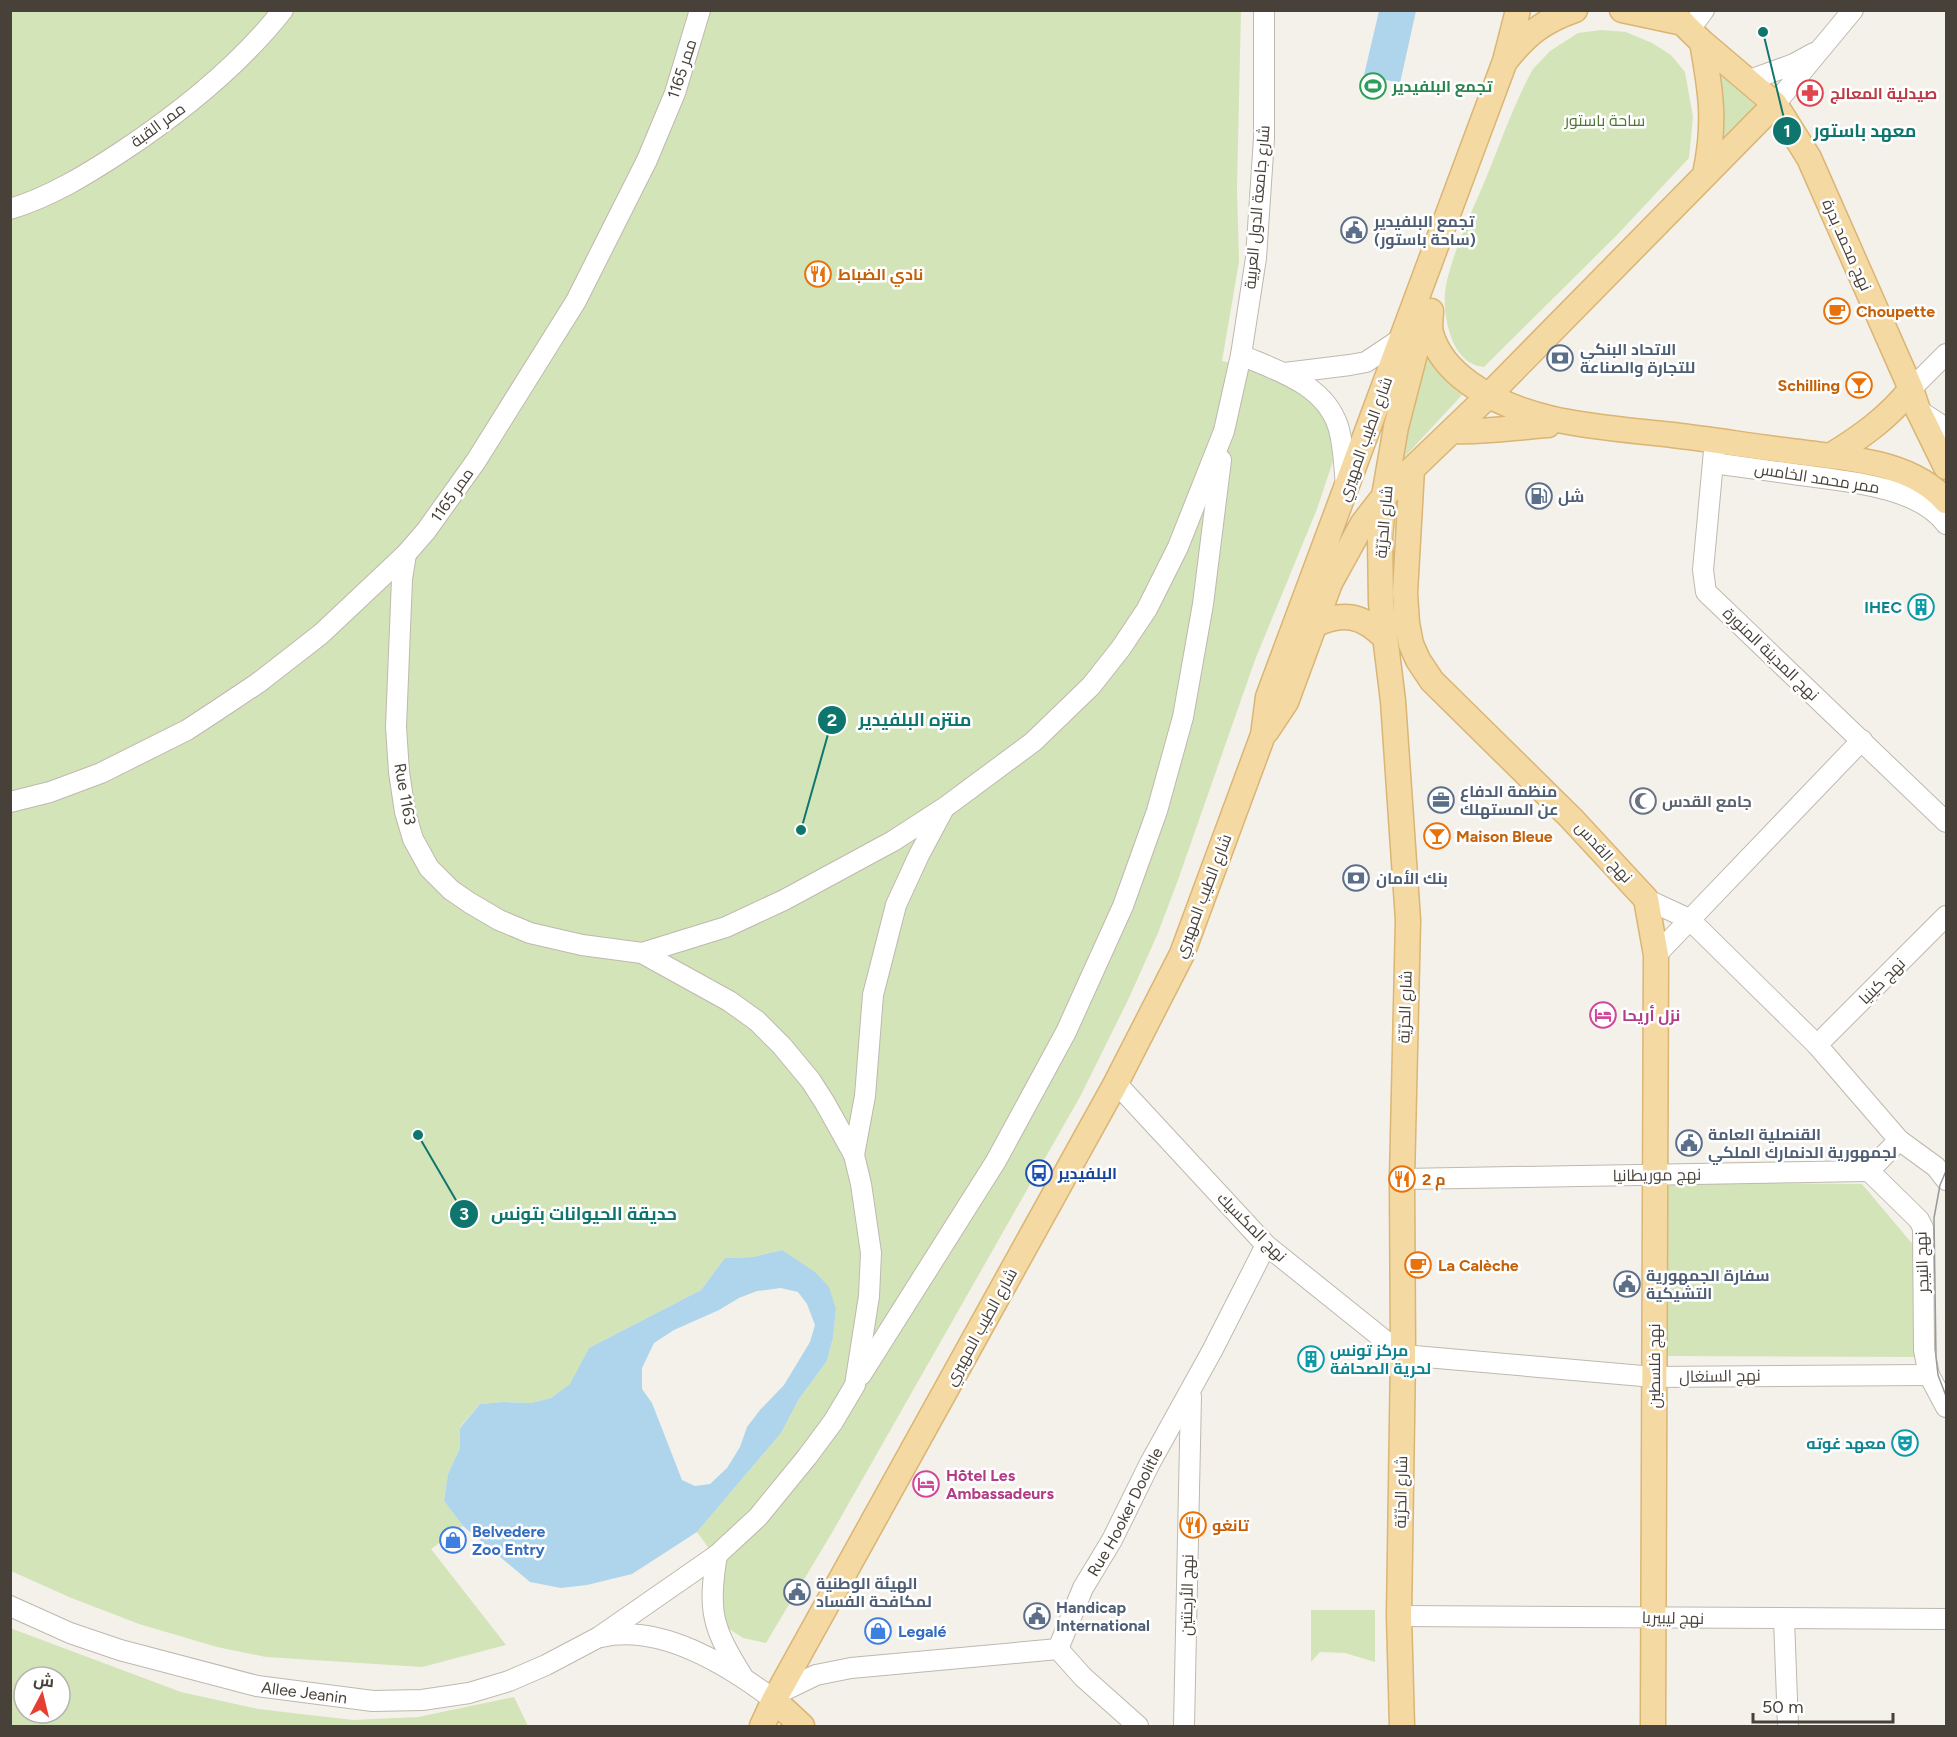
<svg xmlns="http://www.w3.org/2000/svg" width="1957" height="1737" font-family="Figtree,Cairo,sans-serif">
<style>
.green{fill:#d3e4b8;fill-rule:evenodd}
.water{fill:#aed5eb;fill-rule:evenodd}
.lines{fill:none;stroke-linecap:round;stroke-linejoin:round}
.minor-casing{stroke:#bfb8ae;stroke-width:22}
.major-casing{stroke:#dab573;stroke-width:27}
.minor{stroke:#fff;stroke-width:20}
.major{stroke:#f5d9a3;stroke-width:24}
.tram{stroke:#999;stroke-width:1.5}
.labels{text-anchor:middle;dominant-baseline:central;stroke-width:5;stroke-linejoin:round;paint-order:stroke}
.street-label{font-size:16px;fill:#484139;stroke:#fff}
.leisure-label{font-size:16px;font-weight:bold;fill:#27864d;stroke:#fff;text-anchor:start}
.health-label{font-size:16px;font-weight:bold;fill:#be3a42;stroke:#fff;text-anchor:start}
.park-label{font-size:16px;fill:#4f7531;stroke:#fff}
.service-label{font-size:16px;font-weight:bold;fill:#4e5e75;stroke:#fff;text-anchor:start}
.food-label{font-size:16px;font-weight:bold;fill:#c56008;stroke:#fff;text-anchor:start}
.culture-label{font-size:16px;font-weight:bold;fill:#0d838f;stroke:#fff;text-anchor:end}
.worship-label{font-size:16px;font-weight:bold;fill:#5b616d;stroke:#fff;text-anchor:start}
.hotel-label{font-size:16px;font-weight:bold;fill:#b23c85;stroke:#fff;text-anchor:start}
.transit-label{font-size:16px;font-weight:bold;fill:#164399;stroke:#fff;text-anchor:start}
.shop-label{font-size:16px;font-weight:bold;fill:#366cbe;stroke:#fff;text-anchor:start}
.leader{fill:none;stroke:#0f766e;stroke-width:2}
.callout-dot{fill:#0f766e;stroke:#fff;stroke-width:2}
.mark-label{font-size:18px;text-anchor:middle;font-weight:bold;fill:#fff}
.callout-label{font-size:18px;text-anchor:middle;font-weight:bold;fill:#0f766e;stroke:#fff;stroke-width:5;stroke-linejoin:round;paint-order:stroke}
</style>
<rect width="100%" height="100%" fill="#f4f1eb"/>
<!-- green -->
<path class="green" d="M11,11H1241L1237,187L1239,262L1222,361L1288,375L1308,390L1329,423L1333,461L1317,509L1255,660L1178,880L1158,933L1129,998L1081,1095L833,1531L766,1643L743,1638L723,1625L721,1565L697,1532L781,1433L799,1399L827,1361L833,1338L836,1309L782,1250L753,1257L725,1258L701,1290L589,1348L570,1385L551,1398L531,1403L503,1402L480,1404L460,1427V1448L448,1474L444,1501L463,1526L431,1549L506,1645L422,1667L266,1657L217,1647L139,1624L69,1597L11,1571Z
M1601,30L1626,32L1652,43L1671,55L1685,72L1693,117L1689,158L1617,235L1496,355L1484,367C1450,365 1441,311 1446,285C1454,248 1472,212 1486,178C1501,142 1514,103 1533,69L1550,51L1578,33Z
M1713,68L1761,110L1715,156Z
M1422,343C1432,368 1441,378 1462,395L1399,463Z
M1668,1182L1862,1184L1915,1247V1357L1668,1356Z
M1311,1610H1375V1662L1345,1653L1320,1652L1311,1662Z
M10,1628L181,1692L258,1709L353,1720L418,1717L514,1697L528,1726H11ZM24,1677H60V1713H24Z"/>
<!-- water -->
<path class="water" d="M1379,11H1416L1400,83L1364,75Z
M782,1250L815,1272L829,1287L836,1309L833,1338L827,1361L799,1399L781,1433L697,1532L632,1574L587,1585L561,1588L530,1582L463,1526L444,1501L448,1474L460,1448V1428L480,1404L503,1402L531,1403L551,1398L570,1384L589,1348L701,1290L725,1258L753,1257ZM781,1288L798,1292L807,1304L815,1325L810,1342L784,1385L760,1410L747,1427L740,1447L727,1468L710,1484L695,1486L682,1480L652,1403L642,1389V1368L654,1343L674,1330L719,1310L739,1298L757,1291Z"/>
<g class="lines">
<!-- minor casing -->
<g class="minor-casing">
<g id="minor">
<path d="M1690,29L1704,10"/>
<path d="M1747,81L1794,64L1814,53"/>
<path d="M1775,104L1853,10"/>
<path d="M10,209C50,197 86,175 121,152C180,113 238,67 283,10"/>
<path d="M1241,355C1278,371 1324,384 1338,426C1344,445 1344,467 1346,486"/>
<path d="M1285,373L1350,365L1366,362L1402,338"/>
<path d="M1911,389L1946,354"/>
<path d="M1918,410L1941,425L1946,432"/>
<path d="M1715,440L1703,570L1706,592L1946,822"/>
<path d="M1713,463C1742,467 1771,471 1800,475C1844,481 1918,486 1946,524"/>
<path d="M10,802L50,792L101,773L187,730L216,711L258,683L321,634L406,554L426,531L476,461L576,301L647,160L675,93L700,10"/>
<path d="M1646,899L1689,919L1817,1045L1899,1140L1936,1167L1946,1180"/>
<path d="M642,953L726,927L784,900L893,841L944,808L1033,742L1091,686L1121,648L1147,609L1178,547L1224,431L1241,355L1256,258L1264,138V10"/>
<path d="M1656,955L1862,740"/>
<path d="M1817,1045L1946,916"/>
<path d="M1116,1083L1266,1245L1403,1355L1654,1377L1929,1375"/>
<path d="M854,1155L865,1096L873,995L896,905L919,855L943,810"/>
<path d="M1869,1171L1919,1220L1923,1228L1924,1350L1929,1375L1946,1407"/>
<path d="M1402,1179L1869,1171L1899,1140"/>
<path d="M861,1375L996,1161L1066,1032L1123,906L1157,811L1183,717L1203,604L1221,460"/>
<path d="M717,1555C707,1612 713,1629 743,1677"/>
<path id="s1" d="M10,1606L70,1633L120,1650L257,1686L373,1701L422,1700L469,1693L509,1681L546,1665L599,1637L717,1555L758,1517L807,1457L833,1422L855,1385L869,1296L871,1253L861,1184L854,1155L825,1103L811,1081L782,1046L757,1021L729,1001L642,953L582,945L530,933L499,920L470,903L451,890L429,868L413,839L405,812L399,772L396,727L402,579L406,554"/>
<path d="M1399,1616L1946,1619"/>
<path d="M1784,1619L1788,1726"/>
<path d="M601,1637C661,1623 728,1665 774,1700L785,1690L816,1675L851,1668L1058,1649"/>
<path id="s2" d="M1058,1649L1083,1588L1112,1540L1150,1463L1212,1351L1266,1245"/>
<path d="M1058,1649L1083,1677L1138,1726"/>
<path d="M1184,1726L1191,1396"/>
</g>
</g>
<!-- major casing -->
<g class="major-casing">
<path id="major" d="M1622,10L1683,23
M1669,10L1702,42L1775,104L1809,158L1911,389L1918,410L1946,467
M1702,42C1711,92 1716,123 1705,174
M1507,59C1528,33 1544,21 1575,10
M1431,311C1431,318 1429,326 1431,333C1437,355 1451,370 1469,383C1526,425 1604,427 1673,435C1715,440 1757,447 1799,452C1849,459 1911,461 1946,501
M1452,431C1484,433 1516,427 1548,425
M1830,456C1861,437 1888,418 1911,389
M1412,469L1405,593L1407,623L1411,644L1418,660L1432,681L1571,818L1646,899L1656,955L1653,1726
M1314,625C1343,611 1363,615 1385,638
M1266,732L1286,702L1330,583L1363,523L1384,496L1487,397L1775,104
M774,1700L802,1726
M762,1726L774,1700L1116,1083L1182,954L1263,735L1268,697L1505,61L1518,10
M1402,1726L1399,1616L1403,1355L1402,1179L1408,920L1393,701L1381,603L1380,538L1384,496L1396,427L1424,319"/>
</g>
<!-- minor -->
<use href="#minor" class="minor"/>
<!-- major -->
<use href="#major" class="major"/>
<!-- tram -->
<path class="tram" d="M1946,1171L1940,1185L1934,1218L1936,1357L1938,1375L1946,1396"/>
</g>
<!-- icons -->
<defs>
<g id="stadium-ring" transform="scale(1.35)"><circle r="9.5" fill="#fff" stroke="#2e9e5b" stroke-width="1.5"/><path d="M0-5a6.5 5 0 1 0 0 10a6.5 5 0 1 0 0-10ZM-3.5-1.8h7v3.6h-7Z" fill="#2e9e5b"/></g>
<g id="pharmacy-ring" transform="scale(1.35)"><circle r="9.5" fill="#fff" stroke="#e0444e" stroke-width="1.5"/><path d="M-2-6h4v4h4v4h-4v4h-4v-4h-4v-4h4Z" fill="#e0444e"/></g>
<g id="civic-ring" transform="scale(1.35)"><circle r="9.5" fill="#fff" stroke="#5c6f8a" stroke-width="1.5"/><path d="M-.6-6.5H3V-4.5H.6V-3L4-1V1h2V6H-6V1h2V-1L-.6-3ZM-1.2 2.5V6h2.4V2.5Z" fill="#5c6f8a"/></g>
<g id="restaurant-ring" transform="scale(1.35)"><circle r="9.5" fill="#fff" stroke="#e8710a" stroke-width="1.5"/><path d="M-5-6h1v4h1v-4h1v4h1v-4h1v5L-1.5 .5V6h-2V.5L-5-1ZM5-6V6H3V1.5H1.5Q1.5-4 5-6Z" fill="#e8710a"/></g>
<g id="cafe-ring" transform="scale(1.35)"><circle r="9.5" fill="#fff" stroke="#e8710a" stroke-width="1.5"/><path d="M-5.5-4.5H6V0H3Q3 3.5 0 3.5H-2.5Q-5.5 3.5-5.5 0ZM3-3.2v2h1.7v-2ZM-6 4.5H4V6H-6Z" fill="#e8710a"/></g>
<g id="bank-ring" transform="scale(1.35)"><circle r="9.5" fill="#fff" stroke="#5c6f8a" stroke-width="1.5"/><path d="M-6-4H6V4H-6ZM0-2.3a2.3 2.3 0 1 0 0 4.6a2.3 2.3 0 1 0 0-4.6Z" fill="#5c6f8a"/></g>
<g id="bar-ring" transform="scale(1.35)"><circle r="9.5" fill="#fff" stroke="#e8710a" stroke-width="1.5"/><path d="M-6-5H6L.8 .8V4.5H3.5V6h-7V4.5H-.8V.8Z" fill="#e8710a"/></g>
<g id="fuel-ring" transform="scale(1.35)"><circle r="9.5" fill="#fff" stroke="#5c6f8a" stroke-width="1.5"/><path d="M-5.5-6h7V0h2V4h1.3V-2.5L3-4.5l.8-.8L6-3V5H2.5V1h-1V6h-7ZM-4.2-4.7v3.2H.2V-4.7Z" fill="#5c6f8a"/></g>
<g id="building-ring" transform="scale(1.35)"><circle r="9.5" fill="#fff" stroke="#0f9aa8" stroke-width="1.5"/><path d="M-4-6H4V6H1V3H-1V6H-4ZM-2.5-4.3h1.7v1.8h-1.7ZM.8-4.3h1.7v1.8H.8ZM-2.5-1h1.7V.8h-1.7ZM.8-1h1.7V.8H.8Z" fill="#0f9aa8"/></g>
<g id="office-ring" transform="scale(1.35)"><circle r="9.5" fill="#fff" stroke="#5c6f8a" stroke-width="1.5"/><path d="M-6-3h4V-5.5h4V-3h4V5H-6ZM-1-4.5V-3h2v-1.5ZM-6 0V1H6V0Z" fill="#5c6f8a"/></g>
<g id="mosque-ring" transform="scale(1.35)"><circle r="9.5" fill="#fff" stroke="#6b7280" stroke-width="1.5"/><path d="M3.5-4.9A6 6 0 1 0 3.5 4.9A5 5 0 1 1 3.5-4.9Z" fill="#6b7280"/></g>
<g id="hotel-ring" transform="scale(1.35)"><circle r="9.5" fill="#fff" stroke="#d1479c" stroke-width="1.5"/><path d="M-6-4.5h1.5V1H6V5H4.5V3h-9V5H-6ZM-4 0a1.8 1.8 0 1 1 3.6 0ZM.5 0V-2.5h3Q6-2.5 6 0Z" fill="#d1479c"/></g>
<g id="bus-ring" transform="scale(1.35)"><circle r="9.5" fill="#fff" stroke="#1a4fb4" stroke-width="1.5"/><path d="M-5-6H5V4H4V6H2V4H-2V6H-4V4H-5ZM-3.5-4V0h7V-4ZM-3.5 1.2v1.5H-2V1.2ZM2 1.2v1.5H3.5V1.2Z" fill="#1a4fb4"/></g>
<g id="theatre-ring" transform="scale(1.35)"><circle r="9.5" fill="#fff" stroke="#0f9aa8" stroke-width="1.5"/><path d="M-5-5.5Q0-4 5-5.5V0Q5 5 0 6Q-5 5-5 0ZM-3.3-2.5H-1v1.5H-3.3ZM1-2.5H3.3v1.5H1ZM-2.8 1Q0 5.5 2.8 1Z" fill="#0f9aa8"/></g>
<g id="shop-ring" transform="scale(1.35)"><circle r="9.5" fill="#fff" stroke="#3f7fe0" stroke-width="1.5"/><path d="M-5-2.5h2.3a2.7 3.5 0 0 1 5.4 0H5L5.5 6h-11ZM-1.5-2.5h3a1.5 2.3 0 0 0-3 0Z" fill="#3f7fe0"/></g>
</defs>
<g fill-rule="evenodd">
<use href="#stadium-ring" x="1373" y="86"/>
<use href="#pharmacy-ring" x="1810" y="93"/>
<use href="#civic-ring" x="1354" y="230"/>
<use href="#restaurant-ring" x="818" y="274"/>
<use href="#cafe-ring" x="1837" y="311"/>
<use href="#bank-ring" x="1560" y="358"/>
<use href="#bar-ring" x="1859" y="385"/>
<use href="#fuel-ring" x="1539" y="496"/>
<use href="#building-ring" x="1921" y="607"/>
<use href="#office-ring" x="1441" y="800"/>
<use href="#mosque-ring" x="1643" y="801"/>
<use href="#bar-ring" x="1437" y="836"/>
<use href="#bank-ring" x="1356" y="878"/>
<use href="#hotel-ring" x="1603" y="1015"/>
<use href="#civic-ring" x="1689" y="1143"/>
<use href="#bus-ring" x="1039" y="1173"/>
<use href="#restaurant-ring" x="1402" y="1179"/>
<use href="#cafe-ring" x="1418" y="1265"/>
<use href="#civic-ring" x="1627" y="1284"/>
<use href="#building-ring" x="1311" y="1359"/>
<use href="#theatre-ring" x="1905" y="1443"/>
<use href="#hotel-ring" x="926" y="1484"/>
<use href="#restaurant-ring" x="1193" y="1525"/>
<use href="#shop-ring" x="453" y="1540"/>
<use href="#civic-ring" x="797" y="1592"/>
<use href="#civic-ring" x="1037" y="1616"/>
<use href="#shop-ring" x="878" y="1631"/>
</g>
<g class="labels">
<!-- street labels -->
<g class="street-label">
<text transform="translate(682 69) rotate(-72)">ممر 1165</text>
<text transform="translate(158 125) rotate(-36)">ممر القبة</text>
<text transform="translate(1257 207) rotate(-85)">شارع جامعة الدول العربية</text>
<text transform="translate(1847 245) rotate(66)">نهج محمد بدرة</text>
<text transform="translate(1365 439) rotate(-70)">شارع الطيب المهيري</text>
<text transform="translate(1817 478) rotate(9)">ممر محمد الخامس</text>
<text transform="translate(452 495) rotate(-55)">ممر 1165</text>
<text transform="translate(1384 522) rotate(-85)">شارع الحرّيّة</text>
<text transform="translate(1771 654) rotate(44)">نهج المدينة المنورة</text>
<text transform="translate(405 794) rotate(80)">Rue 1163</text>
<text transform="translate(1604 852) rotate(48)">نهج القدس</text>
<text transform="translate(1203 896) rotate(-69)">شارع الطيب المهيري</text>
<text transform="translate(1882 981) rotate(-45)">نهج كينيا</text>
<text transform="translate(1405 1007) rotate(-88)">شارع الحرّيّة</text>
<text transform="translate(1657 1175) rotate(-1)">نهج موريطانيا</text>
<text transform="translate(1252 1227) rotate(45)">نهج المكسيك</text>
<text transform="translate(1922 1262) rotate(-92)">نهج النيجر</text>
<text transform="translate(981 1327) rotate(-61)">شارع الطيب المهيري</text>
<text transform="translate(1654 1366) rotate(-90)">نهج فلسطين</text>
<text transform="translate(1720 1376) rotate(-1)">نهج السنغال</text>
<text transform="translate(1401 1492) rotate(-89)">شارع الحرّيّة</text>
<text stroke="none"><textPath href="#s2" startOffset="153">Rue Hooker Doolitle</textPath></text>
<text transform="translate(1187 1595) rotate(-89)">نهج الأرجنتين</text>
<text transform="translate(1673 1618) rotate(1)">نهج ليبيريا</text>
<text stroke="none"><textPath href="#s1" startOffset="308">Allee Jeanin</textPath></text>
</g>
<!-- leisure labels -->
<g class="leisure-label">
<text x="1392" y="86">تجمع البلفيدير</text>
</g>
<!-- health labels -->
<g class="health-label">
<text x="1830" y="93">صيدلية المعالج</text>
</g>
<!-- park labels -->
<g class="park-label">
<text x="1605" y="120">ساحة باستور</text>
</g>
<!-- service labels -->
<g class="service-label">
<text x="1374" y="221">تجمع البلفيدير<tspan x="1374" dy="18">(ساحة باستور)</tspan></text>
<text x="1580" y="349">الاتحاد البنكي<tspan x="1580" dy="18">للتجارة والصناعة</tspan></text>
<text x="1558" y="496">شل</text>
<text x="1460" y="791">منظمة الدفاع<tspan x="1460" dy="18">عن المستهلك</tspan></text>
<text x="1376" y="878">بنك الأمان</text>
<text x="1708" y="1134">القنصلية العامة<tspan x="1708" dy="18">لجمهورية الدنمارك الملكي</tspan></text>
<text x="1646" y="1275">سفارة الجمهورية<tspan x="1646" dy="18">التشيكية</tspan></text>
<text x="816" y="1583">الهيئة الوطنية<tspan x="816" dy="18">لمكافحة الفساد</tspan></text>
<text x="1056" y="1607">Handicap<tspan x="1056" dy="18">International</tspan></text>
</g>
<!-- food labels -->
<g class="food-label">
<text x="838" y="274">نادي الضباط</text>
<text x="1856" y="311">Choupette</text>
<text x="1840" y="385" text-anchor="end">Schilling</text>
<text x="1456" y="836">Maison Bleue</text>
<text x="1422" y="1179">2 م</text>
<text x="1438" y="1265">La Calèche</text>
<text x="1212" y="1525">تانغو</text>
</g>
<!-- culture labels -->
<g class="culture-label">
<text x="1902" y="607">IHEC</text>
<text x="1330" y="1350" text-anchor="start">مركز تونس<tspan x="1330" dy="18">لحرية الصحافة</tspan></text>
<text x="1886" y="1443">معهد غوته</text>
</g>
<!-- worship labels -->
<g class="worship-label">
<text x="1662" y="801">جامع القدس</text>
</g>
<!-- hotel labels -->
<g class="hotel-label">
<text x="1622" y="1015">نزل أريحا</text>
<text x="946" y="1475">Hôtel Les<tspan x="946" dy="18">Ambassadeurs</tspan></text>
</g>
<!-- transit labels -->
<g class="transit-label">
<text x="1058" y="1173">البلفيدير</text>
</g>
<!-- shop labels -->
<g class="shop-label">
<text x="472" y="1531">Belvedere<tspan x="472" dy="18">Zoo Entry</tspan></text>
<text x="898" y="1631">Legalé</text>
</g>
</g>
<!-- callouts -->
<path class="leader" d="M1763 32L1787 131M801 830L832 720M418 1135L464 1214"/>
<g class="callout-dot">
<circle cx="1763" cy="32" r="6"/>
<circle cx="801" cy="830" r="6"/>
<circle cx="418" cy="1135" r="6"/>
<circle cx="1787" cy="131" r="15"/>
<circle cx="832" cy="720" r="15"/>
<circle cx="464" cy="1214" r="15"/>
</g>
<g class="mark-label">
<text x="1787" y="137">1</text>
<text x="832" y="726">2</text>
<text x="464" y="1220">3</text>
</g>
<g class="callout-label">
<text x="1865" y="137">معهد باستور</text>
<text x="915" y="726">منتزه البلفيدير</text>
<text x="584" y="1220">حديقة الحيوانات بتونس</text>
</g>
<!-- border -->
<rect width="1957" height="1737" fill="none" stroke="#484139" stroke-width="24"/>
<!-- north arrow -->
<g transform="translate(42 1695) rotate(7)"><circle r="28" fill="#ffffff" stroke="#b6b3b0" stroke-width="1.5"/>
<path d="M0-4.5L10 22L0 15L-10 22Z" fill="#e73f2f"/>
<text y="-9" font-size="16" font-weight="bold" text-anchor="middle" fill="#484139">ش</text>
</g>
<!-- scale -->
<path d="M1753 1713v9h140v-9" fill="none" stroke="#484139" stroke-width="3"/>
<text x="1762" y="1713" font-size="18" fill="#484139" stroke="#ffffff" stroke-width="4.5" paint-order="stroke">50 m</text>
</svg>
